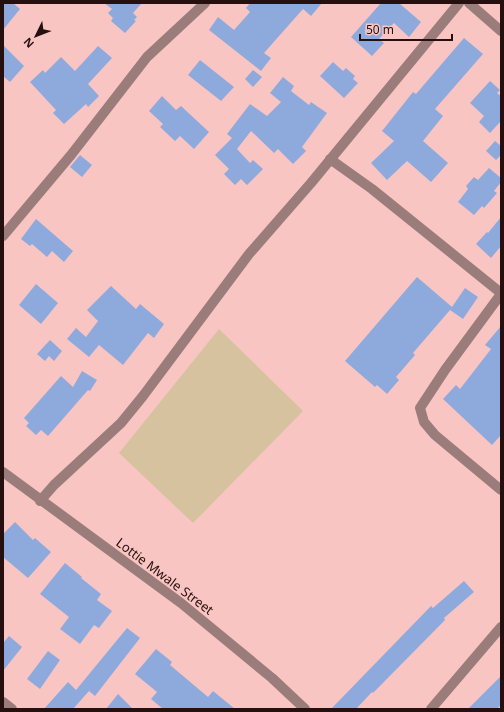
<svg xmlns="http://www.w3.org/2000/svg" width="504" height="712" font-family="'Noto Sans',sans-serif">
<style>
.green{fill:#d6c29f}
.building{fill:#8eaadd}
.lines{fill:none;stroke-linecap:round;stroke-linejoin:round}
.minor{stroke:#9a7d7b;stroke-width:10}
.labels{text-anchor:middle;dominant-baseline:central;stroke-width:3;stroke-linejoin:round;paint-order:stroke}
.street-label{font-size:13px;fill:#26100f;stroke:#f9c5c2}
</style>
<rect width="100%" height="100%" fill="#f9c5c2"/>
<!-- green -->
<path class="green" d="M219,329L303,411L193,523L119,453Z"/>
<!-- building -->
<path class="building" d="M3,3H13L20,9L3,30Z
M104,3H142L133,13L137,17L134,20L136,21L125,33L111,21L113,18L108,13L112,9Z
M250,3H322L311,16L303,9L264,53L271,58L261,71L209,30L218,17L234,30L250,12L246,8Z
M381,3H399L421,22L409,37L394,23L379,39L384,43L372,56L351,37Z
M464,38L483,54L435,109L443,116L423,141L448,163L431,182L407,161L387,180L371,163L394,141L382,131L413,92L416,94Z
M3,45L24,66L10,82L3,76Z
M98,46L112,58L88,84L99,96L88,107L86,104L64,124L53,113L56,110L30,82L43,70L45,73L61,57L75,71Z
M200,60L234,87L221,101L188,75Z
M333,62L343,71L346,68L355,76L353,79L358,83L344,98L320,76Z
M253,70L262,77L253,87L245,79Z
M283,77L294,86L291,91L309,105L311,102L327,113L302,147L306,151L293,164L278,149L274,153L251,131L237,149L250,163L253,160L263,169L247,185L241,179L235,185L224,174L229,169L215,155L232,138L227,134L250,104L267,116L281,102L270,93Z
M490,81L500,90L497,93L501,96V121L490,133L479,122L484,116L470,103Z
M162,96L176,110L181,106L209,132L194,149L180,136L175,141L160,127L163,124L149,111Z
M495,141L501,146V155L496,160L486,151Z
M80,155L92,165L82,177L70,167Z
M489,168L501,178V182L494,191L497,193L484,208L482,206L474,215L458,202L468,189L466,186L474,177L478,180Z
M501,217V246L491,258L476,244L487,232L488,233Z
M36,219L73,251L64,262L52,251L47,257L32,244L30,246L21,239Z
M417,277L452,307L465,288L478,297L463,319L450,310L413,353L415,355L396,377L399,380L387,394L377,385L375,387L345,361Z
M36,284L58,303L41,324L19,305Z
M111,286L136,309L140,304L164,324L154,338L148,333L123,365L99,345L89,357L67,339L76,328L86,337L98,321L87,310Z
M501,326V435L492,445L443,399L456,385L460,389L491,349L485,345Z
M50,340L62,351L54,361L49,356L45,361L37,354Z
M82,371L97,380L90,391L88,390L48,436L41,430L36,435L26,426L29,423L24,418L61,376L73,387Z
M15,522L33,540L35,538L51,552L28,578L3,557V534Z
M65,563L82,577L81,578L101,594L97,600L112,611L99,628L94,625L80,644L60,629L69,617L40,594Z
M464,581L474,592L444,618L445,620L373,693L372,692L356,709H331L431,606L433,608Z
M127,628L140,638L95,696L89,691L73,709H44L68,682L76,690Z
M9,636L22,647L3,671V643Z
M156,649L172,662L170,665L208,697L213,691L235,709H163L151,699L157,692L135,674Z
M48,651L60,660L40,689L27,679Z
M501,676V705L497,709H468Z
M118,694L133,709H106Z"/>
<g class="lines">
<!-- minor -->
<path class="minor" d="M469,3L501,31
M330,159L372,189L501,293
M3,236L71,155L147,57L205,3
M501,294L445,370L420,408L424,422L435,435L501,490
M3,472L181,603L272,678L305,709
M40,501L54,485L121,423L143,396L249,254L311,183L459,3
M3,702L12,709
M431,709L501,627"/>
</g>
<g class="labels">
<!-- street labels -->
<g class="street-label">
<text transform="translate(165 576) rotate(37)">Lottie Mwale Street</text>
</g>
</g>
<!-- border -->
<rect width="504" height="712" fill="none" stroke="#26100f" stroke-width="8"/>
<!-- north arrow -->
<g transform="translate(36 36) rotate(227)" stroke="#f9c5c2" stroke-width="3" paint-order="stroke">
<path d="M0-3L7 15L0 10L-7 15Z" fill="#26100f"/>
<text y="-6" font-size="11" font-weight="bold" text-anchor="middle" fill="#26100f">N</text>
</g>
<!-- scale -->
<path d="M360 34v6h92v-6" fill="none" stroke="#26100f" stroke-width="2"/>
<text x="366" y="34" font-size="12" fill="#26100f" stroke="#f9c5c2" stroke-width="3" paint-order="stroke">50 m</text>
</svg>
